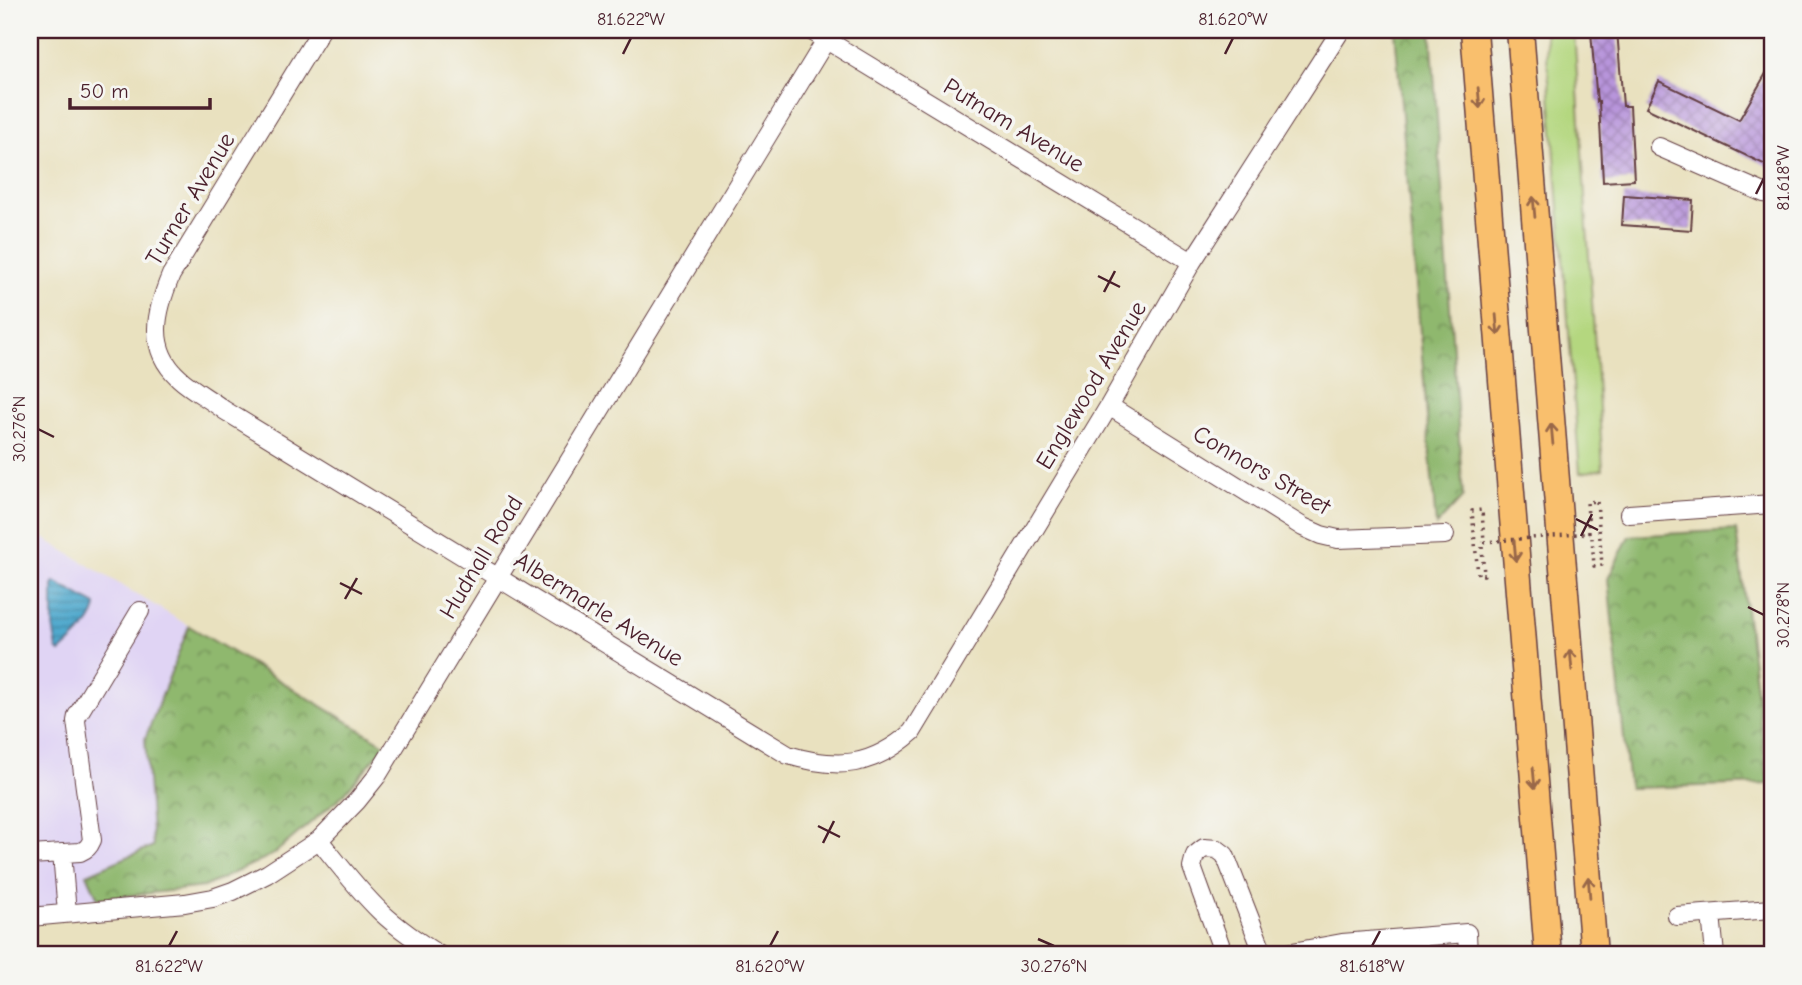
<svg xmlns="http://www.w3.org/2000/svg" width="1802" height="985" font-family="'Comic Neue',sans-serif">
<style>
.built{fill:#e0d4f4}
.grass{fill:#b4d77f;stroke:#7f7b55;stroke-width:2}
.forest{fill:url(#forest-crowns);stroke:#6c6c4c;stroke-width:2}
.water{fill:url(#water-rules);stroke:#4d647c;stroke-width:2}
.building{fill:url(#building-cross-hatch)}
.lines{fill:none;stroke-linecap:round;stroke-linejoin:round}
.minor-casing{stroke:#623c41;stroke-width:20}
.highway-casing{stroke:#623c41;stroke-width:29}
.path{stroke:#623c41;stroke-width:3.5;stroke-dasharray:2 5;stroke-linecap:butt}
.minor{stroke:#fff;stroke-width:18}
.highway{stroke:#f9bf6d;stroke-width:26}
.path-bridge{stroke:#623c41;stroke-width:3.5;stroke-dasharray:2 5;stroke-linecap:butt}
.oneway{stroke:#996749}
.ticks{fill:none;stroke:#4a1f2b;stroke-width:2.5}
.labels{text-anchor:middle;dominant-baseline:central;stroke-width:7;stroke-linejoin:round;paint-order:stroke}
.street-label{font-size:24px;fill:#4a1f2b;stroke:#f6f6f2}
.neatline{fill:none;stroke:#4a1f2b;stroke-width:2.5}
.ticks-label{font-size:18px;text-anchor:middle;fill:#4a1f2b}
</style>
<defs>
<pattern id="forest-crowns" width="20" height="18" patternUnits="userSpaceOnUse" patternTransform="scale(1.75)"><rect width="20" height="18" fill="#8fb86e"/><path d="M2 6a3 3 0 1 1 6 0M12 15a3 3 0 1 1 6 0" fill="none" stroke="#77955b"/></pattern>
<pattern id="water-rules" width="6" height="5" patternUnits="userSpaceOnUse" patternTransform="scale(1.75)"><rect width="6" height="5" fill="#50a9cd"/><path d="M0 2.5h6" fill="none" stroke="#4489a7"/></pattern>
<pattern id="building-cross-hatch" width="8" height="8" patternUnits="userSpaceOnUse" patternTransform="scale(1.75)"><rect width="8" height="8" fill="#b895db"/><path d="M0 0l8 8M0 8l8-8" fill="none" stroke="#9879b2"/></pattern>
</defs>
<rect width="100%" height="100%" fill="#f6f6f2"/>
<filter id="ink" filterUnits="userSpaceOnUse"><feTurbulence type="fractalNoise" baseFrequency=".0143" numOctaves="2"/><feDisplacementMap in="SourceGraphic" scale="14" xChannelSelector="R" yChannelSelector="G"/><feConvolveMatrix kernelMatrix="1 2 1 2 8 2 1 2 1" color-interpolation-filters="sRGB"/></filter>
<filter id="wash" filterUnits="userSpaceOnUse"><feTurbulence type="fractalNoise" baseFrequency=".00686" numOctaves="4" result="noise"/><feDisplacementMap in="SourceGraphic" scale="28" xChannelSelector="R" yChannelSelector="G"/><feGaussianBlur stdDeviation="1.57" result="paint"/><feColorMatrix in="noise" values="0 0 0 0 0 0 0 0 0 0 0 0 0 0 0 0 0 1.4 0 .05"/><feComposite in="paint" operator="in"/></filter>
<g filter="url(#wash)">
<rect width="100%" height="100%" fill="#e9e1bf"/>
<!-- built -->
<path class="built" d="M30,530L189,626L146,737L153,846L88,874L98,899L30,911Z"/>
<!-- grass -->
<path class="grass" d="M1545,30H1574L1603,469L1580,473Z"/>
<!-- forest -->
<path class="forest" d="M1395,30H1431L1463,497L1436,526Z
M1736,530L1768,784L1629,788L1608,579L1629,536Z
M189,626L386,745L344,794L274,854L204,887L98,899L87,874L153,846L145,739Z"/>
<!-- water -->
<path class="water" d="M55,582L96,605C96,621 72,641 60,652L57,649L53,626V586Z"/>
<g id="blocks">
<!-- building -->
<path class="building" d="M1617,30L1623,106H1630L1634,180L1603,182L1599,102H1597L1591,32Z
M1772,63V168L1646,108L1659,81L1739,120Z
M1624,195L1693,200L1691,230L1622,225Z"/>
</g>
</g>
<g filter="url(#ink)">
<use href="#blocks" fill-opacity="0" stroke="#623c41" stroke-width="2"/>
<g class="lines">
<!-- minor casing -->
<g class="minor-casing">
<path id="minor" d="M321,30L171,275C156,311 146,348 179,378C192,390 210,399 224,410L788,755C838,770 872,767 912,732L1109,406L1192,262L1341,30
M810,30L1192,262
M1659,147L1764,193L1772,194
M1109,406L1303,527L1321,535L1338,539L1445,535
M1629,514L1772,504
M319,840C339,865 358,890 381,912C399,929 419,942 439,955
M62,853L67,913
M30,855L80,852C87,849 89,847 92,840L76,721L77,716L140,611
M1711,914L1715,955
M1677,916L1772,909
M30,917L185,903L213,898L233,891L267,874L319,840L357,801L377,776L832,30
M1224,955L1192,867L1195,855L1204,848L1217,849L1225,855L1264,955
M1276,955L1342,943L1467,933L1468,955"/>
</g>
<!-- highway casing -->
<g class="highway-casing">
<path id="highway" d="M1474,30L1548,955
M1520,30L1594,955"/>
</g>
<!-- path -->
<path class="path" d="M1589,533L1587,502L1597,501L1602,565L1594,566L1592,538
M1482,547L1484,575H1478L1472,511L1482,510L1484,542"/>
<!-- minor -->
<use href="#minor" class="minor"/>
<!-- highway -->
<use href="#highway" class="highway"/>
<!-- path-bridge -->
<path class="path-bridge" d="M1484,542L1589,533"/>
</g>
<!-- one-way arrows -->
<defs><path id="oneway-shaft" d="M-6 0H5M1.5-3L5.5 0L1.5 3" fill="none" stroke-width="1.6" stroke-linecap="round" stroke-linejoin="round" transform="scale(1.75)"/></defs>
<g class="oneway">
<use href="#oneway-shaft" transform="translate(1479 98) rotate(85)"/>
<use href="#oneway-shaft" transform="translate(1534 207) rotate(-95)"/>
<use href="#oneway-shaft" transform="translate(1497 325) rotate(85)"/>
<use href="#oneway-shaft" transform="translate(1552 434) rotate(-95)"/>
<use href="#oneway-shaft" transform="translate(1515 551) rotate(85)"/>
<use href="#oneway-shaft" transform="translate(1571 660) rotate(-95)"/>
<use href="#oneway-shaft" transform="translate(1534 778) rotate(85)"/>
<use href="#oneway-shaft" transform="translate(1589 887) rotate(-95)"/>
</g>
</g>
<!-- ticks -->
<path class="ticks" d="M623,54L631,38M1225,54L1233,38M1756,194L1764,178M1098,276L1120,287M1104,292L1115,271M38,429L54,437M1576,519L1598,530M1581,536L1592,514M340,583L362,594M345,599L357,578M1748,607L1764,615M818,826L840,837M823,843L834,821M1038,939L1054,946M169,946L177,931M770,946L778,931M1372,946L1380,931"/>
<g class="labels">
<!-- street labels -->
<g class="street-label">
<text transform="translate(1014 125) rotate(31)">Putnam Avenue</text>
<text transform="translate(190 199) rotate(-59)">Turner Avenue</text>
<text transform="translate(1091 385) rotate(-59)">Englewood Avenue</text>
<text transform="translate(1262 470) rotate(30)">Connors Street</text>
<text transform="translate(481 557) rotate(-59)">Hudnall Road</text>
<text transform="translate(599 609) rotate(32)">Albermarle Avenue</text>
</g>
</g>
<!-- margin -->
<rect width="1802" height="985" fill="none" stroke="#f6f6f2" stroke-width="77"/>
<!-- scale -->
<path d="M70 98v10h140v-10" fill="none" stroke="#4a1f2b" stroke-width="3.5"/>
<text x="80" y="98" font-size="21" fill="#4a1f2b" stroke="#f6f6f2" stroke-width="5" paint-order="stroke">50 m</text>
<rect x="38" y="38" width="1726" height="908" class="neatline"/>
<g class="ticks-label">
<text x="631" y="25">81.622°W</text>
<text x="1233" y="25">81.620°W</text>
<text transform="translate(1783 178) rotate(-90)" y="6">81.618°W</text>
<text transform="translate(19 429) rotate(-90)" y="6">30.276°N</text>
<text transform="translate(1783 615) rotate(-90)" y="6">30.278°N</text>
<text x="169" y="972">81.622°W</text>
<text x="770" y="972">81.620°W</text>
<text x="1054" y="972">30.276°N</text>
<text x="1372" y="972">81.618°W</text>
</g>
</svg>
